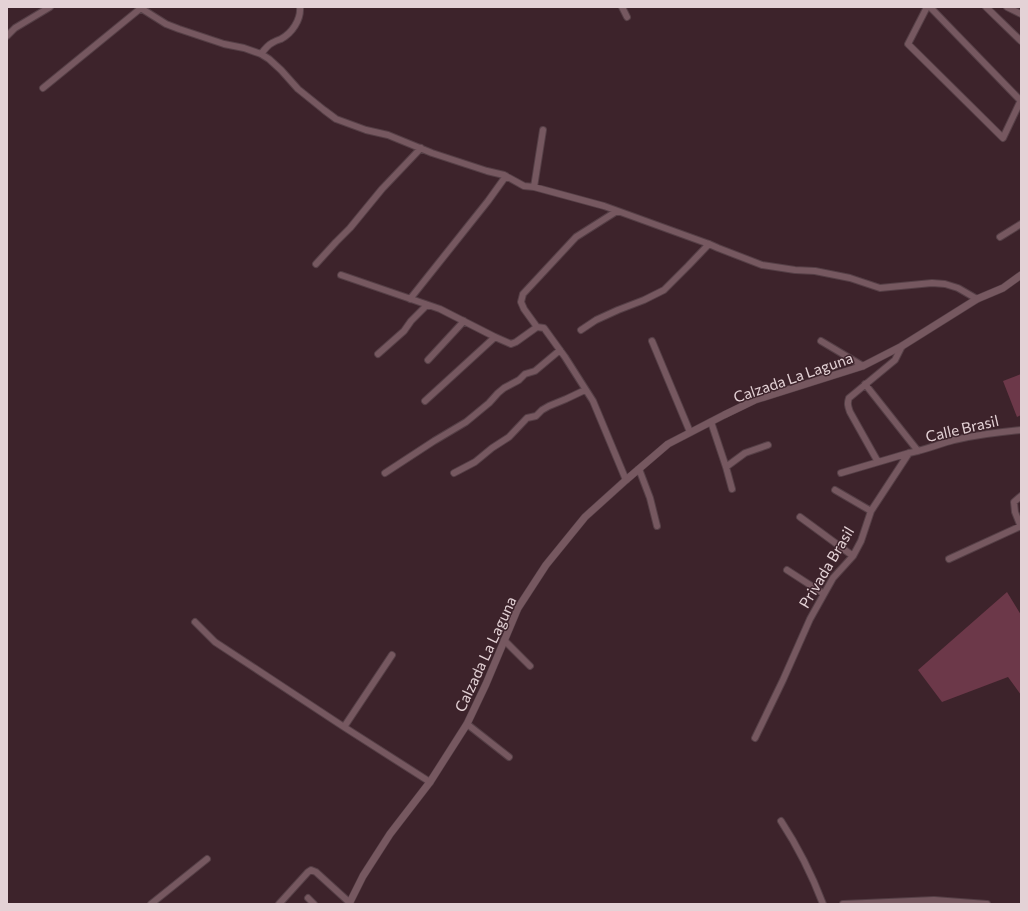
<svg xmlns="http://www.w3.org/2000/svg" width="1028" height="911" font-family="Commissioner,sans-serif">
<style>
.green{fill:#6c3849}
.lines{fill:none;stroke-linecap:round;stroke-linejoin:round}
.minor-casing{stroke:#553f46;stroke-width:8}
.tertiary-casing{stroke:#553f46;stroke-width:8}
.minor{stroke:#765860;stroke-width:6}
.tertiary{stroke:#765860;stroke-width:7}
.labels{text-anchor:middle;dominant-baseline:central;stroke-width:3;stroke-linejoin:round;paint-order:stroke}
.street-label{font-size:15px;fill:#e4d2d6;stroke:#3d232b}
</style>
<rect width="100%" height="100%" fill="#3d232b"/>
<!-- green -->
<path class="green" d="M1021,374V415L1017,417L1003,381Z
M1007,592L1021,615V695L1008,677L942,702L918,670Z"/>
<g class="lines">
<!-- minor casing -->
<g class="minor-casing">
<path id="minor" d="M139,7L166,24L179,29L224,44L244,48L261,54L269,59L281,70L298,89L324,110L336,119L366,130L388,135L432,153L487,171L504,175L524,186L534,187L604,206L709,244L718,248L762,265L795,270L815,271L850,278L880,288L932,283L945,284L958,288L977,299
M622,7L627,17
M927,7L908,44L1003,138L1021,100
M930,7L1021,101
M986,7L1021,41
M1007,7L1021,14
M7,36L15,28L50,7
M261,54C264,50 268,45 272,43C275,41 278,40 281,39C292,33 301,20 300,7
M43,88L141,8
M534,187L543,130
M1000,237L1021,224
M316,264L336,242L350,228L382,189L421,148
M341,275L440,309L495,337L511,344L516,342L537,327L544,328L565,357L593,401L626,480
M410,299L488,201L506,176
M537,327L524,309L521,302L523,294L576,237L617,211
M581,330L596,320L618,310L644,300L664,290L688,266L709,244
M652,341L690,432
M821,341L863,366
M378,354L404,331L411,321L427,305
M428,360L464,321
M865,384L918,451
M425,401L495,337
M711,422L726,467L732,489
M878,462L850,412C848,406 847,404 849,398L895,360L902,346
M726,467L745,453L768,445
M639,469L650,498L657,526
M385,473L434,441L466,422L489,403L498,393L504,388L519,380L525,374L535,371L560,350
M454,473L475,462L492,448L509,437L527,418L536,416L542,410L549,406L566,399L585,390
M841,473L909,453C925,450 939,444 954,440C976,435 999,432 1021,430
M835,490L871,511
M1021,496L1014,502L1015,512L1021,527
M800,517L853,556
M949,559L1021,526
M787,570L824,594
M195,622L215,642L344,727L430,782
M504,640L530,666
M467,724L509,757
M344,727L392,655
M755,738L783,680L810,619L824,594L833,578L853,556L861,541L871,511L909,453
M781,821C798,847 812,875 823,904
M308,898L314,904
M151,904L207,859
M279,904L308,872L311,870L316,872L350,903
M843,904L934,900L987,904"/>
</g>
<!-- tertiary casing -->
<g class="tertiary-casing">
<path id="tertiary" d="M349,904L363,876L390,834L430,782L467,724L486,684L518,608L546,565L585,517L626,480L668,444L724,415L755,400L863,366L902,346L977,299L1003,288L1021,275"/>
</g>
<!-- minor -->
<use href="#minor" class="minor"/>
<!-- tertiary -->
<use href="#tertiary" class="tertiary"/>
</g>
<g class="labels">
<!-- street labels -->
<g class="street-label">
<text transform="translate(793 377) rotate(-19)">Calzada La Laguna</text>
<text transform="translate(962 428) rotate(-13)">Calle Brasil</text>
<text transform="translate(826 567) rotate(-59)">Privada Brasil</text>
<text transform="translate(485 654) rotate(-65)">Calzada La Laguna</text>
</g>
</g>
<!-- border -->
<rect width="1028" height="911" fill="none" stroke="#e4d2d6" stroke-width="16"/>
</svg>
